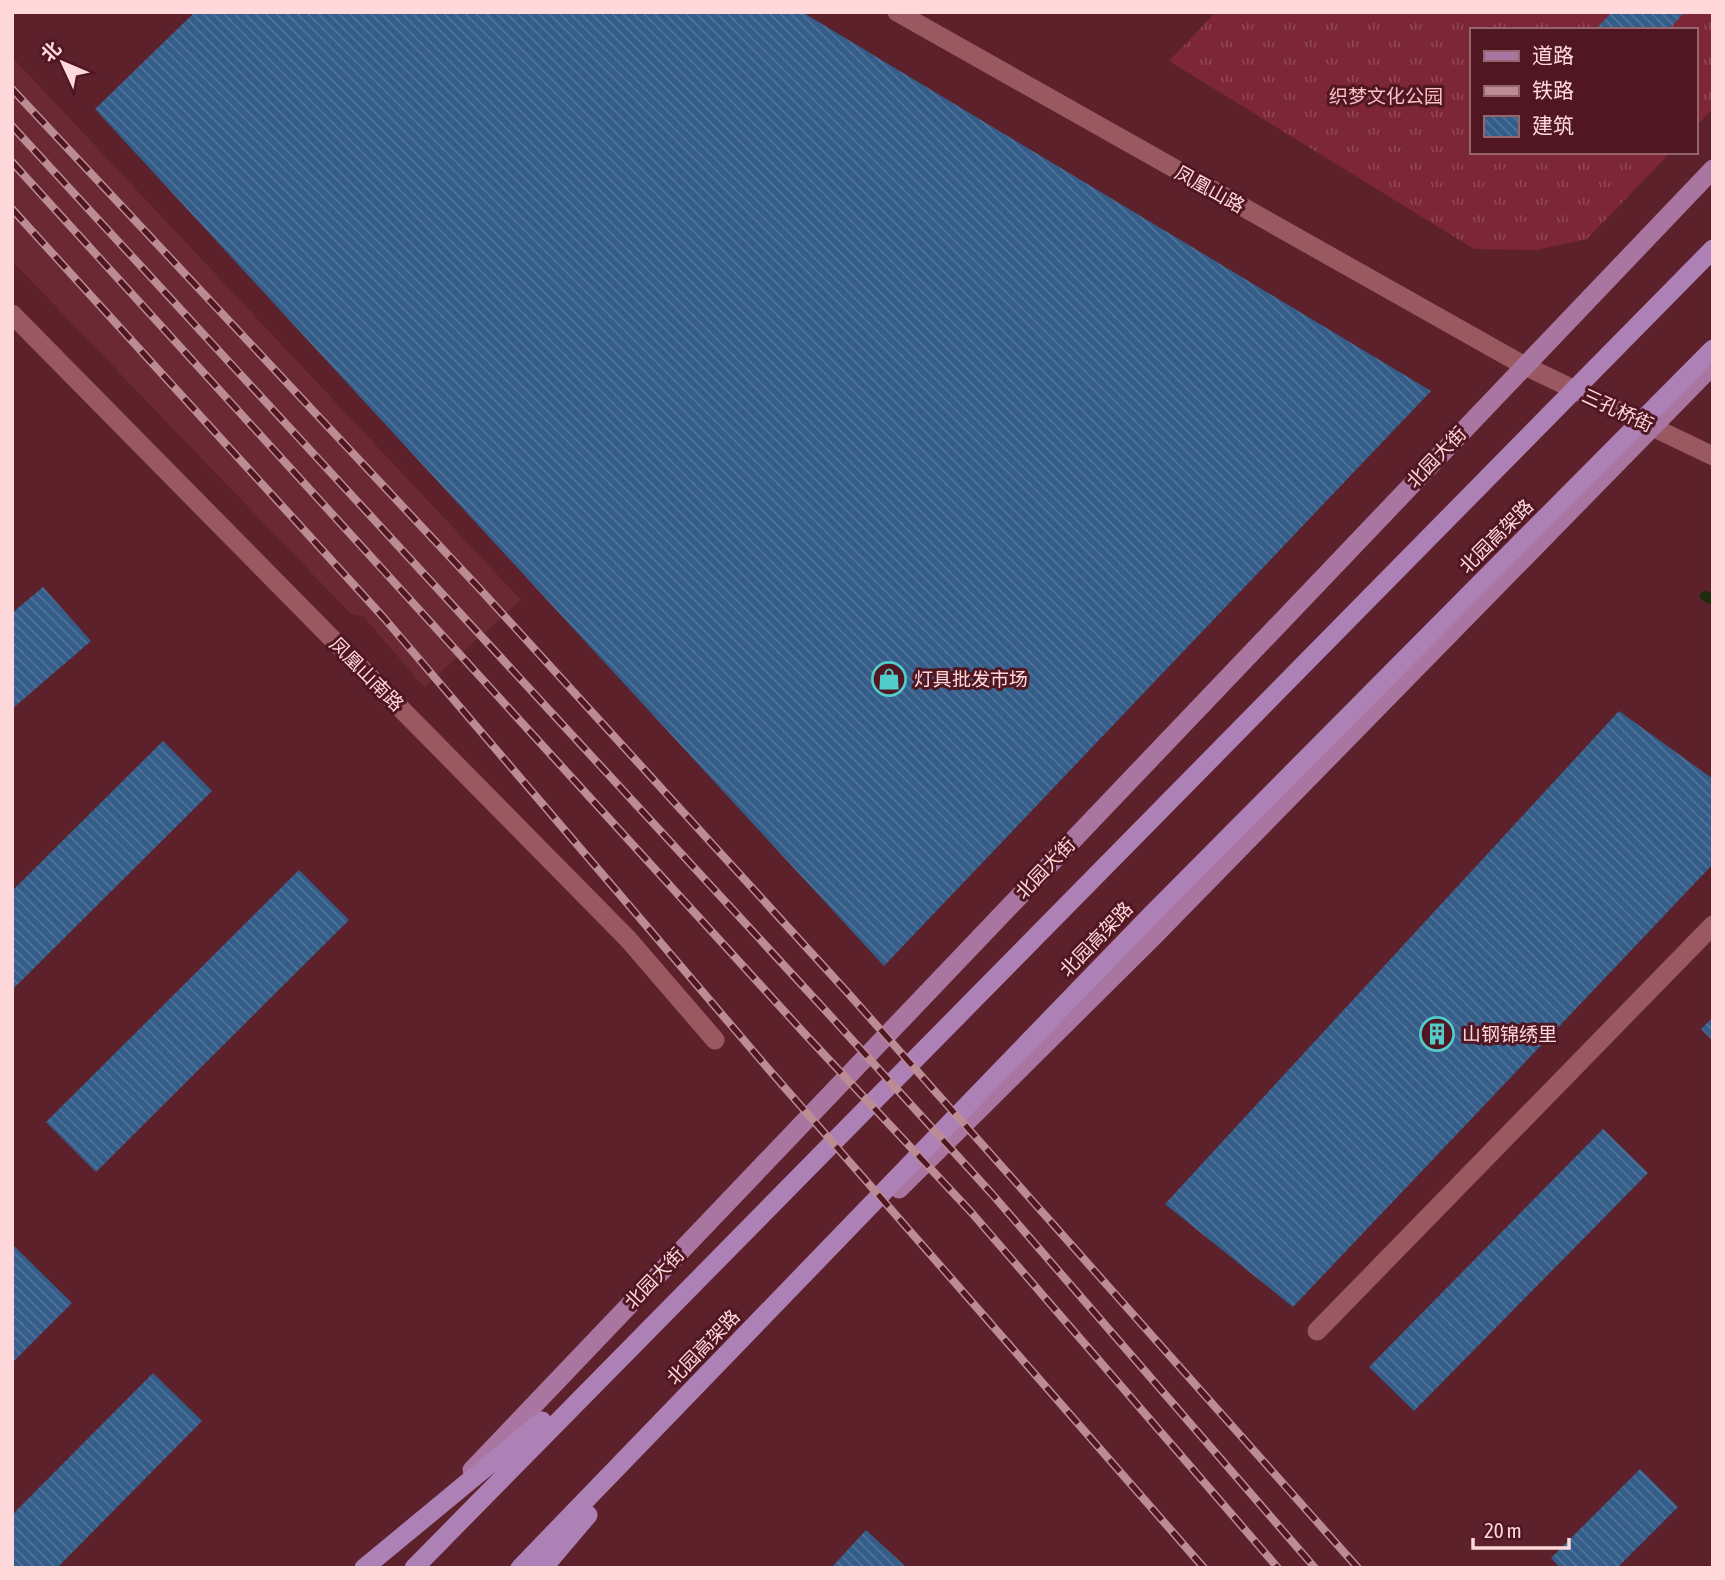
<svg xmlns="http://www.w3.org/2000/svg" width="1725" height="1580" font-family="'Asap Condensed','Noto Sans SC',sans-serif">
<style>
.built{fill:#6b2934}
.grass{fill:url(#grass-tufts)}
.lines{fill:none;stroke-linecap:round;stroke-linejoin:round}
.stream{stroke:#1c2d0c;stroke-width:10}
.building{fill:url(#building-back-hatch)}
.minor{stroke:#9a5861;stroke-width:19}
.secondary{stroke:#9a5861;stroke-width:19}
.primary{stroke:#a876a1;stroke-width:19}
.trunk{stroke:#ad80b6;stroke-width:19}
.rail-casing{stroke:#bb8c93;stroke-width:8}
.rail{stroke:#501622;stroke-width:5;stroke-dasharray:16;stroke-linecap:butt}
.labels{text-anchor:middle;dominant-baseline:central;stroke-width:6;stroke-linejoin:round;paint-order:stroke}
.park-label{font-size:19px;fill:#fdc0c6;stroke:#501622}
.street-label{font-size:19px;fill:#ffd8dc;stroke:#501622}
.poi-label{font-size:19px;fill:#ffd8dc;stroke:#501622;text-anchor:start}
</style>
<defs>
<pattern id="grass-tufts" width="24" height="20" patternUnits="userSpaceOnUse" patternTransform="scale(1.75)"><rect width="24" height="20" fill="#7c2638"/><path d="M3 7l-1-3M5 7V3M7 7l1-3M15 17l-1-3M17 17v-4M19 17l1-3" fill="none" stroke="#904554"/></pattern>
<pattern id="building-back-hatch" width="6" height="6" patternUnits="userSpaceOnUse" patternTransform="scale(1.75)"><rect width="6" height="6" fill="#345d89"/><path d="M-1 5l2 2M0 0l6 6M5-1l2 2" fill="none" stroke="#527499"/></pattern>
</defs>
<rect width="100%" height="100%" fill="#5c212b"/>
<!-- built -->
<path class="built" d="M12,57L521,600L424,687L364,617L351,614L12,261Z"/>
<!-- grass -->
<path class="grass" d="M1216,12H1713V109L1695,127V30H1471V152H1671L1587,239L1536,250L1474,249L1169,61Z"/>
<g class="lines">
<!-- stream -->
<path class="stream" d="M1705,596L1713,600"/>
</g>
<!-- building -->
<path class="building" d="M195,12H802L1431,391L884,966L95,109Z
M1612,12H1685L1668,30H1595Z
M43,587L91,641L12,709V613Z
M1619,711L1713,779V864L1293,1307L1165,1204Z
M163,741L212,791L12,990V891Z
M299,870L349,920L96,1172L46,1122Z
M1713,1017V1041L1701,1029Z
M1603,1129L1648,1173L1414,1411L1369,1367Z
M12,1244L72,1303L12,1363Z
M153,1373L202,1421L57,1568H12V1515Z
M1640,1469L1678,1507L1617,1568H1560L1551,1558Z
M866,1530L907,1568H831Z"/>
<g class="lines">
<!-- minor -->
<path class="minor" d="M12,314L628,939L715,1040
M1317,1331L1713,925"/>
<!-- secondary -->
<path class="secondary" d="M897,12L1523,365L1713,456"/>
<!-- primary -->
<path class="primary" d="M899,1189L1153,937L1713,365
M472,1470L1713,169"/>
<!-- trunk -->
<path class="trunk" d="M364,1568L542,1421
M414,1568L1713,249
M520,1568L1151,915L1713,349
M543,1568L588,1515"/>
<!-- rail casing -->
<g class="rail-casing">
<path id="rail" d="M12,89L478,587L847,992L1358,1568
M12,126L825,1010L992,1194L1315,1568
M12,162L804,1033L971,1212L1278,1568
M12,209L384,618L765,1065L1204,1568"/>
</g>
<!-- rail -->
<use href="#rail" class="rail"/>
</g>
<!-- icons -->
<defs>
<g id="shop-ring" transform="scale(1.75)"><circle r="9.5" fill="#501622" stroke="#53cdc9" stroke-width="1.5"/><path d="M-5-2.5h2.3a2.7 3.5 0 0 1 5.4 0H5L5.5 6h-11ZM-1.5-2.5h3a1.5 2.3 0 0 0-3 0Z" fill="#53cdc9"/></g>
<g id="building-ring" transform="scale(1.75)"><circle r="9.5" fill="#501622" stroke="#53cdc9" stroke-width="1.5"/><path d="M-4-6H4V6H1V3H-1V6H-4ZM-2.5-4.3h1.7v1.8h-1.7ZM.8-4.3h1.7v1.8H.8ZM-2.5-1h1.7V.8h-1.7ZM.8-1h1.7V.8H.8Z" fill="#53cdc9"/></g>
</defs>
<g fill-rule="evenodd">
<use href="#shop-ring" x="889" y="679"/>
<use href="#building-ring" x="1437" y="1034"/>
</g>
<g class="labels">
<!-- park labels -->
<g class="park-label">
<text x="1386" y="96">织梦文化公园</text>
</g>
<!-- street labels -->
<g class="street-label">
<text transform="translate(1210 189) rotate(29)">凤凰山路</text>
<text transform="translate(1618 410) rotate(25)">三孔桥街</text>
<text transform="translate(1436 457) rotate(-46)">北园大街</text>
<text transform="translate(1496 536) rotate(-45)">北园高架路</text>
<text transform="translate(367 674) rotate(45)">凤凰山南路</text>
<text transform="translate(1045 868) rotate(-46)">北园大街</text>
<text transform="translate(1096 939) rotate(-46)">北园高架路</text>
<text transform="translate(654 1278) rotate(-46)">北园大街</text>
<text transform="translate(703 1347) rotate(-46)">北园高架路</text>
</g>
<!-- poi labels -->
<g class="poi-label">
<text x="914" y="679">灯具批发市场</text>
<text x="1462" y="1034">山钢锦绣里</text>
</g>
</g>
<!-- border -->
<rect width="1725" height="1580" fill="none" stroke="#ffd8dc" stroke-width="28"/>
<!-- legend -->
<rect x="1470" y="28" width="228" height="126" fill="#501622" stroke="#96646c" stroke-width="2"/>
<rect x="1484" y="51" width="35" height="10" fill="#a876a1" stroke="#96646c" stroke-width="2"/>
<text x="1532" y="63" font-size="21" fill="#ffd8dc">道路</text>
<rect x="1484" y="86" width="35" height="10" fill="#bb8c93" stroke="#96646c" stroke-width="2"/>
<text x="1532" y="98" font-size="21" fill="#ffd8dc">铁路</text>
<rect x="1484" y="116" width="35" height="21" fill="url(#building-back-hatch)" stroke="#96646c" stroke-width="2"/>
<text x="1532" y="133" font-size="21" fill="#ffd8dc">建筑</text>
<!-- north arrow -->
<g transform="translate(63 63) rotate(314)" stroke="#501622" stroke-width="5" paint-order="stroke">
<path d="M0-5L12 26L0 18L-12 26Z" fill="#ffd8dc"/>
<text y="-10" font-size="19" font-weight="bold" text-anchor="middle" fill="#ffd8dc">北</text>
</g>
<!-- scale -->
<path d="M1473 1538v10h96v-10" fill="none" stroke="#ffd8dc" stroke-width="3.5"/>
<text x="1484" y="1538" font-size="21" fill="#ffd8dc" stroke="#501622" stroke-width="5" paint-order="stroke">20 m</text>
</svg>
